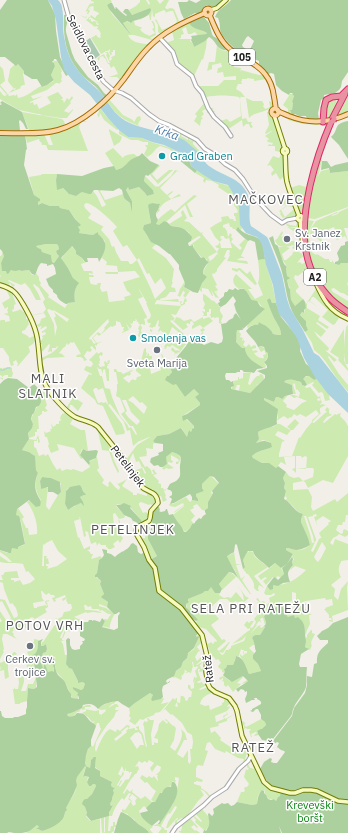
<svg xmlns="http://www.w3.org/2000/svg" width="348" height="833" font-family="'IBM Plex Sans',sans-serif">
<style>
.grass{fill:#cdebb0;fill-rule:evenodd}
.forest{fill:#add19e;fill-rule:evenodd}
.cemetery{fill:#aacbaf}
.water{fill:#aad3df}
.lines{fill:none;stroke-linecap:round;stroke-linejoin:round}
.stream{stroke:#aad3df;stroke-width:1}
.tertiary-casing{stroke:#a9a9a9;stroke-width:5}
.secondary-casing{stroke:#707d05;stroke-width:5.5}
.primary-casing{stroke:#a06b00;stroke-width:6}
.motorway-casing{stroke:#dc2a67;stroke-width:7}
.tertiary{stroke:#fff;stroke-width:3}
.secondary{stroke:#f7fabf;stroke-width:3.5}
.primary{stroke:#fcd6a4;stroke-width:4}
.motorway{stroke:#e892a2;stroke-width:5}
.motorway-bridge-casing{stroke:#dc2a67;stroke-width:7;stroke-linecap:butt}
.motorway-bridge{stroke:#e892a2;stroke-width:5}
.culture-dot{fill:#0f9aa8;stroke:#fff;stroke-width:1.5}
.worship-dot{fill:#6b7280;stroke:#fff;stroke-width:1.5}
.labels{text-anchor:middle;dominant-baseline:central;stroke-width:3;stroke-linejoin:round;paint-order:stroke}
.shield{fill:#fff;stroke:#646464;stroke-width:1}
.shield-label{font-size:10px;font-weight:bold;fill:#222}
.street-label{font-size:11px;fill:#222;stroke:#fff}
.culture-label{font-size:11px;fill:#0d838f;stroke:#fff;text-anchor:start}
.worship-label{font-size:11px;fill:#5b616d;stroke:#fff}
.park-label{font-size:11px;fill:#0c8416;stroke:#fff}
.water-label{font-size:12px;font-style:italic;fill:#4a7aab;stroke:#fff}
.quarter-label{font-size:13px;letter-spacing:1px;fill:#555;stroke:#fff}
</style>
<rect width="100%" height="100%" fill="#f2efe9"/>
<!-- grass -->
<path class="grass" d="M91,0H111L112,3H110L107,5L112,14L129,33V32L123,23L126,21L130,23L133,21L139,20L150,8L135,14L131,15L129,10L136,6L140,2V0H146L149,5L150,3L148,0H157L160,4L164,0H169L165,8L167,9L171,8L174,9L179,21L175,25V26L161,34L158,32V25L155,20L156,19L162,30L175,24L177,21L173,11H170L165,13L164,12L165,13L166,12L164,10L155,14V18L154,16L153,17L152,9L151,20H150L149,15L139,20L134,21L135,25L140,27H141L142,28L140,29L142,32L144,33L145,34L148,35L149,36L155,33L152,29L154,28V27L152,22L151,21H153C157,26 154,30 156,35L150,38L152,39L157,36V37L119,83L120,80L117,77H109L118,74L114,66L111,68L109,64H108L105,58H104L103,56L100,57L99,61L97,58L104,54L107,60L108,63H110L106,55L107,54V53H105L106,52H108L110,56L109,59L110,61L112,59L111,57L114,56L115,55V50H113V52H111L112,53L111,56L109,52L110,51V49L108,51H106L103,53L101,54L91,38L96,35L99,38L101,37L100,35L101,34L99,30L96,28H98V27L96,26L95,27L86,20L87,19L80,15L85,17V18L87,15L86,19H88L89,17H90L89,19L90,20L91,19V21L92,22L94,21L97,22L96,24L98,25L99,24L97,23L98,22L90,17L91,15L95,18L97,15H98L99,13L93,10L94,8L93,6L89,7L91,9L89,8L88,9L90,11L88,14L89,15L86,13H87L88,12L87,11L85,12L87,9L89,5H90L89,4L94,3V2L91,1ZM128,35H134L152,40L147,44C139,43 132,43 128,35Z
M188,22C194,30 200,29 207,33L206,34L198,36L195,32L191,34H188L186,27L182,29L184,34L181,35V38L178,39H191L190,41L193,43L192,44H193L194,47L207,39L206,48L203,60L202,59L194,76L197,85L193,77L180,67L166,43L174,40L172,31L179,27L184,23L185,25V24Z
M217,45C219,49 223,52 228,50L230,55L233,56L230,60L233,56L242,61L240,63H239L238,61L236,63L234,62V67L241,68L240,72L241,70L259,75H265L267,79L254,81V79L247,78V79H242V81H241L242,84H238L236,89L241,92L245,97H241V96L240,99L239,97C227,95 217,95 206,97L208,105L209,106V108L211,109V108H214L212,109L215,112H212C206,105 205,95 198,87L199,86H218L224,80H236V76L224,77L223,72L217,73L218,68L222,67L221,63L212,65V69L207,71L209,62H215Z
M54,61H57L61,68L62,72H61L62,77L61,79L62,81L59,84L58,83H56L47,90L31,96L33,99L43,96L30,102V103L33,102L34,105L37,104L39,109L51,103L47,97L58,92L63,98L61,100H63L64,103L67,98L69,100L72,96L73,98L70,102L71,103L64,111L69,113L73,109V110L67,118H61L40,115L41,114H38L19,110L0,99V91L4,96L7,95L0,87V66L3,69L5,81L0,85L7,93V94H9L8,95L9,96L14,95L15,96L17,94L18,98C27,97 33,90 41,86L43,87L54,81L51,75L55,66L54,63H52Z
M15,64L16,65L18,64L25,71L23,74L25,85H23L20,87L21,88L9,93L13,89L14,90L16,89L15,88L14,89C12,86 9,83 8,81C8,78 10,73 10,69Z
M290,94H292L294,96L292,102L293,103L292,111L290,110L291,113C295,115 299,117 303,118L302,119L288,115V109L283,105Z
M348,96V113L336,118Z
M108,98L123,115L133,120V121L134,122L137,117L140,116L141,119L138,124L139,126C123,120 116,115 107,101Z
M246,98L253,101H262L264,104L263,107H264L265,109L270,107L269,101L273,103V106C266,113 256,111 249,118Z
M334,98C341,104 333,113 330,120H326L324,115L326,103Z
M240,100L242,119L246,118L248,122H252L251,124L253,127L251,128L250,127L249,124H246L243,127L242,120L227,130L220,121L227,119L230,122L241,116L240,103Z
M205,102L210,113L209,114L208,113H207V111L206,109L202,111L204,114L201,117L203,118L201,120L200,126L194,121L197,116L195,114Z
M99,107L106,116L128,137L142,138L151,142L168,147L175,150L172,151L169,149L160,146C154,149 154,154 147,157L144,154L147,148L145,145H148V142H143L138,140H131L119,134V129L117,130L104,120L100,113L99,118L97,114H98L99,111L97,109Z
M22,112L62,119L64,121L65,124C58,131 42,131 32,132V131L29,130Z
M267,112H269L270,115L273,117L276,130L282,148L281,150V152L275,151V146H268L269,144L272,145L273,143L268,142L267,143L268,141L266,140H268L269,139L265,136L272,131H271L266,134L265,133L269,125Z
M288,117L330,121L303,217L300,215L290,188L299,185L306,187L308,184L312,168L326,127L325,126L323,125L303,124L288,120Z
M81,121H87L84,122H81L79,127L88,151L48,150L46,145H42L41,142H40L39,139L27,143L25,134L43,135L44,134L49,145H53L49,134Z
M109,129L122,137L120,142L114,146L109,131Z
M178,131L182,134L181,136L188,140V137L190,138L189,140L194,141L193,142V144L206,158L204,162C194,146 187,141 170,135V133L173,134L174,132Z
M113,148L123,158C124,155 130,154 134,154L138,157C129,160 126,168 116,170L105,153Z
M282,153L284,155L285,182L283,177L280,180L276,173L272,176L271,173L274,170L270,165L267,166L273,156L279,158Z
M320,160H322L318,177L321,171L329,169L330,173L348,171V207L315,219H314L313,213L314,219L307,218L313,188Z
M159,165L160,166L152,174L157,180L169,170H173L158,184L150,175L152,171Z
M175,170L182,172L177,171L160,188L167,195L172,191L173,192L168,196L171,199L179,194L181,196C172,199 165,200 159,209L160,210L156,215L160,205C155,201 152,203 148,206L151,223L144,225C143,234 150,240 156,244L152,248L166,258L174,269L172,282H173L171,287L175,288L176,292H170L166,297L160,299V300H168L178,299L179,302L182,301L181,304H183L185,297L183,296L185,293L184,291H183L180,297L177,295H178L180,289L185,281V283L184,287L190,291L185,298L187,300L186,302H185V304L181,306L180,302L157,300L155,303V305L156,304L181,306L176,315L171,314L175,319L173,320L174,321L175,320L176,317L180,318L184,321L191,319L194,322L203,317V319L209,317L213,321L203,328L205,330L202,332L204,333L201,335L202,332L200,330L203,328L200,325L192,329V326L194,324L192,321L190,322V324H189L188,323L186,324L188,327L183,330L172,320L170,321L186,336L185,337L172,327L168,337H165L163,335L164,333L160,330L159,332L158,331L160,327L158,326L159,321L158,320L155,327H153L152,332L150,331V329L152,330L153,328L149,327L151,323H148L147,320L150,318L151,315L146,303H147L139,289V290L143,297L138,299L147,317L146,319V318L144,319L145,322V325L142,324L140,325L142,327L141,331H144H141V332L143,333L141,338L143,339V337L146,336L145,340L143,342L141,338L138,336L139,332L138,331H140L138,329L140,324H139L138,322L136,321H137L136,319L135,320L136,321H133V323L131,324L128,321L132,326L130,329L126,323L129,330L122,333V332L124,331L123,329L124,328V327H122L120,322H118L117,321H116V325L112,327L111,326L99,336L97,334L93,338L97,343L103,341L97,344V346L96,345H95L96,348V351L95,349H94L92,346L90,347L92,350L90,352L87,351L84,356L87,360L84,361L83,358H82L81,357H76L77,355L81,354L74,342L72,343L71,342L68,345L67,343L65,347H64L59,353L62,354L65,357L47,358L40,362V359C47,355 54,353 58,347L57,346L56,348H52V352L50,351L49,352H48L50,345L49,344L43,351L39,352V350L41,349L42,346L41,344L39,345V341L42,340V339L43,338L42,336L46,334L45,332L42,333V331H43L47,328L46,326L41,329L40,328L42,327L41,326L39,327L37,325L40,323L41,319L46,317L44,313L40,314L31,315H30L43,313L46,309L43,302L45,299L39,288L34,284L33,285L38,293L41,300H36L30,289L25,283L21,285L9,280L8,281L15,285L13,287L10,283L9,284L10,286V287L0,284V277L1,276L0,275V256H1L3,252L4,256L1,263L2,268L6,270H20L21,271L29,270L32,275H35L36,273L39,277V280L41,283L40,285L49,295L48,297L65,308L68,303L75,302C74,295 74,289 78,284L73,278L68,268L61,259L71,246L76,251V254L82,258L84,262H87L81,264L82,267L84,271H92L93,274L89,273V275H93L94,277H89L90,282L91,284L96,285L98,284L97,283H101L100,288L102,292L107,291L109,302L125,300L124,297L131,295L129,292L127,291L123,282L140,277L135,271L118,272V274H106L105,272H118L117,266L106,265L107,262L102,258L105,241L97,234L93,235L79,233L80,230L78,228L79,226V224L69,210L60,208L59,206H50L42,203L38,205V202L40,201V200L34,195L29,177L41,175L42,174H57L56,180C62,187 72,202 82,192L92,193L93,191L97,196L102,207L106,205L98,190L103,189L100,191L105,200L123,194L127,201L130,203L132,213V201L126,190L128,187L129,190L139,187L145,193L147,196L154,194L153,190L144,181L145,176L156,187L157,186L158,187L171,176ZM86,203C93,203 112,221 117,227L113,231L123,247L127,245L137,260L132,264H130L128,261H121L116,252L114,246L112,247L109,239L101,230L103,227H104L88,218L91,214L85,208L84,205ZM139,258L147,274L149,273L155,284L161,278L166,288L155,299L151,289L137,260ZM49,309L53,311V310L55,311L69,319L67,322L54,312L56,316L54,318L57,327L55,336L54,324L47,310ZM108,319L109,322L104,328L105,329L101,334L98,332L92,338L96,343L94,344L91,339L90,340L89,338Z
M197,170L213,181L229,186L238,200L240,212V221L242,228L241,230L239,228L235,230V229H233L232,227H230L229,223L223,225V228L224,227L227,231L228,237L230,233L232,235L231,237L233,239L231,242L240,250L242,248L239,245L245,239L248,241L241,256L245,258H240L237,260L247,261L248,264L227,261L230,255L229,254L230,251L229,250H227L224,257L226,258L225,259L217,269V271L214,274L213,273L212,275L217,285L215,286L218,290L216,291L218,294L215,291H214L219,298H218L217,297L216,298L211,290L213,296H212L208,289L202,288V292L199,290C199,284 204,281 207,277L205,275L203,274C204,269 206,266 209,262L207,261V259H206L204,257L202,258L193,247L194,245H190L201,237L199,236L191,241C193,230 179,226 171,226L169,224L182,216L181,212L183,210L187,218L184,221L189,222L201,233L203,232L202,234L217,252L208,257L210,261L214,258L217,254L218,255L217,252L219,248H217L215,246L218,245L220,242L221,248H232L229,238L226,239L224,237V236H221L220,238L222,239L220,242L215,237L210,228L216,224L222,221L221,217L228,216L230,219H233L234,221H236L235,216H234V213H237L238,211L234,205L233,196L231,194L230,195L218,187L219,185L212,181L206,180L205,183L203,181L204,178L195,173Z
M194,195L197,196L187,204L193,217H190L185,205L166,222L164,221L158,226L156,224C158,217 166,213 171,209L175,212L181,206Z
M289,195L297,214V216H298L297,217H291L287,219L285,217L294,209L293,207L287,206L281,210L285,217L283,218L280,214L281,213L279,211L286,206L285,204L282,206V205L284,204L282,202L287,198Z
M348,208V228H344L348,241L345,236L337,240L332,235L338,237L340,235L339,232H336L334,227L329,229L330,235L329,236L326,234L321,239L323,241L322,243L316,237L314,234H310L311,228L316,221L337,212L338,213L332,215V216L338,214L339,212Z
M297,219L299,220L303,252L299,251L300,248V243L295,246L296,250L292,248L294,246L293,245C289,247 281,248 278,245C277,244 275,241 275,240L277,239L282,231L283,233L281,236L282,237L284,235L286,236V241H300L297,233L287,227L297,228V227H289L286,225L287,224L286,223L284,225L283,224L285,221L286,223L290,225L296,226L298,220Z
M307,220L314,221L310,229L309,234L310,251L316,255L317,254L325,259H329L330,262H332V260L335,264L338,265L341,263H348V267L342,265L348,267V282L347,284L348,285V296L343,293H341L334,288L331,289L333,292L348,301V309C316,285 305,260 307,220Z
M46,244H56L58,245L59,249L56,251L57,254L59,256L54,263L52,262L51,255L42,252L41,249L38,248L36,246Z
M279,247H287L290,248L282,254L284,260H286L293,254L292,253L296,251C299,252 303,253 303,257L301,258L297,263L300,262L302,264L306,262L311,276L304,271L298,276L295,275L294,278L299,287L296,290V292L304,300L306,304L316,289L325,305L339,318L335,324L333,325L322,317L328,310L314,297H312L310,301L318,307L309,301L307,303V308L320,316L318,320L329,327L327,329L317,322L316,323L326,331L321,337L314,331L317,336L329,348L328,351L326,350V351L337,360L334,362L329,356L328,357L339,374L348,385V392L338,380L325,361L320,355L314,350L312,343L305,332L308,330L306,325V321L300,315L302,312L304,313L305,309L306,308L303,299L295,306L291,301L290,289L287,280L289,278L287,276L286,268L287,267L280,255Z
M265,259L267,268L272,283L276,303H272L270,298L268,299C270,304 271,311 273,316C276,323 281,327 281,335H278L273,334C270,327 264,326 259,323L258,325H252L248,328L247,327L248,324L264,310L259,303L252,300L246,291L242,288L239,289C233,285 231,280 236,274L251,288L252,289H248L255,299L263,295L258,283C260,277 259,267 258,260Z
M232,268L238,269V268H240L247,274L250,271L257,284L255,285L239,270L237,272L232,270Z
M5,287L11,291L13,294V296L16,304L14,305V309L12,310L13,312L19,310L20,309L25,313L27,312L30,316H28L27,314L26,315V319L31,320L28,322L29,324L25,330L22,331V333L28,336L29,338L34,336L37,338V340L35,341L33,344L28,347L29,348L30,352L18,366H17L18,364L16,360L13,362L14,365L11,366L9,360V357L3,348H0V321L1,320H5V322L10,321L9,316L4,314L6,313L7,314L8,312L7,310L8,309V307L6,308L5,309L2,303L10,298Z
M203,294C208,295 209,300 214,301L217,304L218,303L219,307H221C218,312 222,313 223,316L221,321L222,323L221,324L219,323V317L218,318L217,317L215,318V319L214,317L211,318L210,314H211V309H209V312H207V316H203L204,314L202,311L205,312V309H203L205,304L203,300Z
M344,324V360L348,369V371L338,360L339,358L330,352L344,329Z
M348,325V364H346C342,353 345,338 346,327Z
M237,330H240L239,332L241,334L240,337L243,338L242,340L243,341L244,339V341H245L243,345L246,347L249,344L251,347L254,345L255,346L256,345V348L252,349L253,351L256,350L258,352L254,353C256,356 260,359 264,358L263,355L266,354V353H265V351L264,350L261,352L258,347L261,346C269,350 270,357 264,362L266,367L264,368C256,363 246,359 245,348H242L236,342C237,338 236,334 237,330Z
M170,339L176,343L179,341L176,339L186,344L179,353L178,352L177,354L176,353L174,356L175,353L171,350L172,347L176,351L177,350L179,351L180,350L172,345L170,347L167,346L166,349L163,348H166L164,347L168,340H169Z
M146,348V352L147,353L146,356H147L148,353L149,354V356H152C152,360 153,365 150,368L151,374L161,370L160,366L162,365L164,367L163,364L165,368L166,367L161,354H162L164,358L169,362V363L171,365L170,367L172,371L171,374L185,397L194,389L199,394L195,397L200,403V405L182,416L194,426L193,429L191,430V432L189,430L188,433L187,437L183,431L182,428L169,434L157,436L153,441L155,443L153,444V449L146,448L147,454H146L147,456L139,457L145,467L147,466L151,470L152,474H154L152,470L156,469L154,470L157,474L153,475L159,481L158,483L161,484V488H163L164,490L166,489V490L164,491L166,496L165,497L167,500L163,502L161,496L157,497L153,491V489L150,491L143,487L133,471L142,468L145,474L146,473L143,467L142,468L139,461L136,462L133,453L129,461V466L125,461L137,445L150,437H149L140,441H139L133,446L130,430L127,431L124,422L110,404L108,405L122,424L125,432L124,434L116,435L103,406L97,404L95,400L81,388L89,374L91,375L92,374L84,370L86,366L91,367L93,364L92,362L89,360L97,352L98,354L101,352L100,354L101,352L103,353L102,356L100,355L99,357L100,359V361H99L100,363L98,365H99L100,367L105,366L104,362L105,361L107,363H108L107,361L110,360L109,364H108L107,365L109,366H107V368L109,369V381H107L105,369L103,370V374L101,369H99L97,367L100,376H102L105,388L110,389L112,397L120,416L127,424L129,428L131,427L136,435L137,434L133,426H130L121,414L125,411L120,398L116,396L117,390V384H118L116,372H114V369H116L118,372H121L123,374L132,370L133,371L130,372L131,374L129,376L128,375L123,378L129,383L130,382V381L133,379L134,380H136L137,377L141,376V375L136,371V361L140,362L141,361L144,349ZM95,388H97L98,390L103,388L108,404H107L106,402L103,403L102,402L98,403L93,390ZM133,396L140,403L142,402L147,407L144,414L133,403L128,400ZM122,400H126L131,412L140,421L137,425L129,418L125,413L127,411Z
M10,367L12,368V371L13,373L12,377H8V375H5L1,378H3V380L0,378L2,377V376L0,375V368H2L3,370V368Z
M251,372L248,384L250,385L254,379L257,376H259L260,374L263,375L264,379L258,385L256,384L258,386L250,393L239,391L240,385H237L235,390L231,389L234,383L233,381L238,380V377H239V379L243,378V373Z
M308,376H310L314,380L317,379L330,396L329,397L330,400L325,401L323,393L321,392L319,393L318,392L312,385L314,383L313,382L307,385L305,381L303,380V378Z
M289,379L301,382L302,385L305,386L306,388L310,387L318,397L321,396L320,397L321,400L319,398L317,399L318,401L321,400L322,403H321L320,405L322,404L326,405L320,408V412L321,413L312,422V420L319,414L316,410L306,417L300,414L297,416L294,414L291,418L290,417L288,419L284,416L276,421L278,418V409L264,400V398L274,402L276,397H278L281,399L285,396L288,395L283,401L287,405L286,407L291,409L294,410L302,403L307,401L297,397L294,398L290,395H294L299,397V396L300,393L297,389L296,390L295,384L294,383L293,385L296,394H293L292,385L284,382L285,381Z
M40,387L41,389L46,387L47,388L44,390L46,398V399H45L47,405L45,408L48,411L44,412V411H42V414L40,415V416H38L39,429H37V432H35V436L29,438L28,433L33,424C31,419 31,418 34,413C36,410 35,408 39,406L40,399V390L38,388Z
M73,397L83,403L78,411L72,405H70L69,409L67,407Z
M327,407L329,409L330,408L329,410V413L332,415L327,417L323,422L324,423L335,414L337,415L338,414L341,413L340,416L345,421L348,426V456L333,483L323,480L308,488L305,482L303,481L313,477L314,470L313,468H296V473L292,469L295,468V456L284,457L286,465L281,462L276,468L268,464L260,462L253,458L252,456C257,451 266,450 272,447L270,442L263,440L256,443L259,439L258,432L267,427H273L277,424H280L290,430V429L287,427L295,419L299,423L293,430H291L287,435L278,431L275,435L285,441L282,442L279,454V457L292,456L299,437L300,438L306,429L312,422L314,423L325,413L327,412L325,410ZM296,456H301L302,458L305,456L307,457L306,469L296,468Z
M62,409L74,417L70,424L81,430H85L88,451L82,449L80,454L83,458L81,459L74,448L57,444L59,450L51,453L48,446L49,444L47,437H45L44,431L46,433L51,431L50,429H52L51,423L53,427L56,425V424H59V421H61L60,420H62L60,419L61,415H62V413L63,414L65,413Z
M97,427L108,441L114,460L119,471L118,473L113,463L109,451L102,450Z
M38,435L40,442L38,443V439H37V441H34V447L36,448L39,456L44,454L45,456L48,454L53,464L57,470L60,468L62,471L67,469L71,470L73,469L82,472L90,467L89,465L90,463L89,461L93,460L97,457L99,468L97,470L104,480L102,483L108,487L109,485L108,484L110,481L115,487L119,490L120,487L115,481L118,484L127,479L122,486L133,493V495H137V493L147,496V494L138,489L141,486L152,493L157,500L155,506L153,504L152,505L150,504L149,505L141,502L139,503V505L143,513L146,512L150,515L148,521L136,528L135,527L142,521L130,507L123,504L120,505L117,504L116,506L125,516L124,518L119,519L115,513L113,514L114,527L120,525L118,519L120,521V526L122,527L123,530L120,533L122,535L121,536L123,538L120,543L118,540L113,544L115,547L111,549H108L107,547H106V545H101L99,543L98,544L97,546L96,542L91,544L88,532L85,531L86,536L84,537L80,517H79L80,519L74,521L78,538L79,537L84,549L90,546V549L87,551H89L91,554H93L91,559L98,557L100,556L102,558L99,560L97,573L95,575L96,577L101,581L100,584L104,594L102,598L109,603L107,607L99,604V606L106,608L115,614C113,616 109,625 110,628L101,626L105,621L104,619H106L107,620L111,614H108L102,610L100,611L99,609H92L91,606L88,607L86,605H84L85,610C90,610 98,610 102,613L93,612L87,613L86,612L74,617L83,621L79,622L76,620L72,624L70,623L69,624L71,627L68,624L67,626L73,629L71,632L69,631L67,632L66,631L63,638H62L67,624L66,623L67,622L66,621L67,620L64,619V622L60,627L63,625L65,627L61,635L60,638H62V640H65L61,641L63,644L65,655H67L66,662L68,667L72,669L78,681V683L83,682L85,684L83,689C80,691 77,689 74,687L75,690L78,693L77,695L79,698L77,699L72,698L65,682L62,678L59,675L56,671L54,659V658L56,659L55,657L53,656L54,672H48L44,664V669H43C40,663 40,658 43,653L46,652L47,649L46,644L43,646H41L42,642H43L54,626L59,622L55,618L58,619L61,617H62L64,612L70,611L72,608L71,604H68L66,600L67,598L63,601L62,599L66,597L65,595L55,599L56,601L54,602L52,598L55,597L54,595H51L48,582L51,595L49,593L46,595L42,591H41L42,598L44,601L33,603L34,608H37V607L46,605L45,601L49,600V601L46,602L48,604L46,605V606L48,605V607L45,609L47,612L35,619L32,617L27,620V621L31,620V622L29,626L26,629L24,625V622L19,630L13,629V630H14L12,632L14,634L13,635L17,639L7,634H3L2,639L4,649L3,651L4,652L0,659V622L2,621L0,618V611L8,623L10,622L9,620L11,618L2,601L0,602V599L5,600L14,618L17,617L18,615L16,608L12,603L10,604L4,589L3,583L0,582V580H3L1,575H3L5,572L17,571L19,578H11V580H14V582L20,580L23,585L30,583L35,579L28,571L26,572L23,564C16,562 7,564 0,562V556L9,562H12L7,557L0,552V550L7,553H11L12,548H18V547L24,545L25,543L21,521L18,516L16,515V510L18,508L24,517L22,519L26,528H28L29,535L37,534C38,523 34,511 27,502L30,500L33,503L41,500C35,491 34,484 38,473L36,470L34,455L29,452L22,450L29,439L36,440ZM42,477L51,478L61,483V492L58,495L49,510L46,506L48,488L45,487L41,489L40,481ZM79,485L81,486L85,495H84L80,497L83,505L82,503L78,504L68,510L65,504L66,492L67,489L75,486ZM52,540L58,551L67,559L57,566L47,569L48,566H46V564H49L48,558L46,559L47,556H44V566H42L43,544L44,545L46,543Z
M171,452C177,452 179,455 181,459L180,460L178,464H176V462L179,461L178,459L171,455V460L173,461L172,463L168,462V464L174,468L169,469L166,468L164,470L162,468L167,464L165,458Z
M286,472L289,476L294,478L299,477L303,481L293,483V490L308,489L312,497L311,507L313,511L335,499L337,502L348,493V515H346L345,522H343L342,525H338L336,530L341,534L343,533V531L344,529L348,531V535L345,537L339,534L337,536L333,538L330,543L333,545L335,539L348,544V560L341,561V562C338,567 338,572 341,577L331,585L335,589L334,596L338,600L341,589L348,581L347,588L348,610L332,616L333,622L329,621V620H331L332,621L331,618H329V615L324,609H326L325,608L333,605L332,599L326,600L325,598L306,601L303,602V603L304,604L308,603L309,604L302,606L303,603L301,604L300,602L299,603L300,605L310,612L309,613L312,615H309L310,624L307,630L306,634L305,635L306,637L307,638V635L311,630H312V633L315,634L311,642L312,643H311V644L312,645L310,650L306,648L307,647H304L306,640C305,636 305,634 305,630C305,620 297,617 288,617L285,613L283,607L284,606L283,603H285L289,613L295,611L292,602L296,601V593L292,592V601C288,603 284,602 280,603L278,602C278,608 273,612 267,613L264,617L266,622V624L265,625L263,618H261L260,620L261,621V622L259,621L256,625H257L251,633L258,626L261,625L260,627L261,628L264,626L265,627L260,635L252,637V638L255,643V645H253L249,648L254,653L253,659L258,664L261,671L249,674L243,661L240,656V654L242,656L244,655L243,652L244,651V654L247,653V651H244V650H242L241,649L239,656H236L233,665H227L226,668L225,669V673L222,672V670L219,668L218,666L221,663L218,659L216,660L213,656L212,657L207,644L210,643L211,642L213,644L215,641L216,642L217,641C213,636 209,633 206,629L199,627L196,623L197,620C193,615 187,611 186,604L188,601V599L203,593L205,591H207L211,586L215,593H220L219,595L224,598L228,597L231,598L236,592L244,601V600C243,594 242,590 237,586C242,589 244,597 249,598L244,602L242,601C239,602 239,603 235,601L234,603H233V604H232L227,599H220L210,608L219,619L211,625L222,640L224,639L226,641L217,649L219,651L224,647L229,642H230L223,653L219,652L222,655L224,654L226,650H228L231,648V646L244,641L246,636L242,640L232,644C238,640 244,633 250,630V628L248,629L244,625L247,621L249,623L251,621H254L250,627L251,628L253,627L256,622L254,619L257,615L259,614L262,611V609L257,603L259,602L256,599L258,598L260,602L264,601L266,605L270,602L269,598L275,595L274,593L271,595H266L264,593L267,586L270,590L273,585C286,586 296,580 306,570L295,566L289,571L293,565L292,562L294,559L292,557L293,554L286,550V548C290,548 293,550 297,550C301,551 307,548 310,545L301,522V519L303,514C295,512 293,504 286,500L287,498L285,496L286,491L284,488L285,483L283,478ZM316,514L317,516L314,517L317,525V524L316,521L323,516L331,521L330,522H329L328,523L329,524L319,533L321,537H322L319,539L313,552L311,551L315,542L312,543L310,534L304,516H306L313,536L314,542L316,541V539L308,517L313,516V515ZM322,542L326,548L321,558L318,562L315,559V558L314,557Z
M210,475L219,484L211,492L212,494L208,502V508L204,511L203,510H202L197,504L193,506L194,508L190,510L195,516L191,520L194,524H192L190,528L185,532L173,515L184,506H183L174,513L175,511L184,505L183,503L175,507L170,506L169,504H173L186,497L190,502L192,500L197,501H198V499L196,496V494L204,491L202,488V484Z
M148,526L150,527C149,530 148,534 148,537C149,543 155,550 157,556L150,560L140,539L145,538L146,534H143Z
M250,551L253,552L255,557L268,567L254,576L264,588L259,585L258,589L259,591H257L254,588C255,582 251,579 248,574H247L243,569L245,566L243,560L246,553Z
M234,552L236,564H242L236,565L241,579L245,576L242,580L251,594H250L238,578L235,570L229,562L227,555H230Z
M275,563L281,568L284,574L281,578L278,576L276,578L273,577L266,585L263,581L267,578L265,577L261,580L258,576L271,567Z
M229,572L233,574L236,577L222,590L219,584Z
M201,635L203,641L197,647L200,651L198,652L195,657L197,661L202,656L203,659L196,665H197L204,661L198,667L196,666V667H194L193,662H192V660V663L193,666L191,673L188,672L187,673H186L187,671L184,670L185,672L182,676L181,675L182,678L181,680L175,677L174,678L173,677C175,670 178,671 181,666C183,663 184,660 187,658V654L194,649L199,636Z
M34,639L39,640L38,641C38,647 38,653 33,656L34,671L29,672L30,666L27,667L26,663L32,658L31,657L28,659L26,656H29L27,652L33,649V642H34Z
M14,652H15L17,654L15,655H14L11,661L8,663V670L9,677L5,679L4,670L0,671L1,666L0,668V662L1,663L4,661H5V660L8,661L12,654Z
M200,665L201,669L205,668L206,677L204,678L205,677L204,671L199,672L200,669H198V672L201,680L197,682L198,683L202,682L203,684H204L207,683V685L199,689L200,690L208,687L214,692C207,695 202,696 200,704L205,706L209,705L210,710L222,705V703L224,702V700L228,698L230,700L228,702L231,703L227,706L228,707L229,706L230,707L227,711L215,716L216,722L224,719L223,716L227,714L226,712L228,714L224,717L225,719L235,714L227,719V721L218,724L219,726L210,728L211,733L215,731L221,738L220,740L232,748V749L242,754L244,749L243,740L249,753H247L245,759L247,760L243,764L244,759L238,758L226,751L225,753L215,749L210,742L207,743L205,750L208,751L203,766L198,765L196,768V777L203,780L202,782L196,781V782H194V784L201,786V788L207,792L211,797L210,798L204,791L200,789L204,795L198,801L186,818L184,819L182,818L180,819L177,821V823L179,824L180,821L176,826L175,825V821L178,819L177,818L168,828H166L168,822L176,809L177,807L175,806L170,814L169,813L167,815L161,826L165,829L164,830H167V833H158L162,828L158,826H153L160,823L173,804L177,792L179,778L175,777V780H176L175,783L173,781L172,782V785C163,789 160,794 155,802H154L151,800L156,791L152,788L147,782L145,783L140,778L142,775L147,778L149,776L152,778L154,776L157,780V782L158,779L157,777L158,775H156L160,771L161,767L157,765L152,772L150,768L154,763L149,760L147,763L145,761L142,763L139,761L135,767L138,766L139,769L137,772V773L134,775V776C130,779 126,788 123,793L124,794L127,789L130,792L133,789L132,792L141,799L145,796L152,802L146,808L144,806L139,811L140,814L153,827L150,829V830L153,833H149L147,830L135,822V820L128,815V814L122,812V809L125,810L131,801L128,799L129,798L134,803L132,801L131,802L133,806L136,804L135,801L137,798L132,794L129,798V796L131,794L129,793L124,800L122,798C117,804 114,809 112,816H109V812L110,811L113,805L111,806L110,804L112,800V797L114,793L113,790L115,788L112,787L111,785L112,782L100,776V771L95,767L96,758L95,757L91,760L90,768L86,766L83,776V777L85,776L88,777L87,781L89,786L93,784H95L96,786L92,794L87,800L83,805L85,807L87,813L86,816L90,821L100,819V833H26L37,825L39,826L38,829L42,831C51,827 59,824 65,815C64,807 72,799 75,792C77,785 75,781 77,776C79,772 82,769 84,766H86C83,758 87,751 91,745L93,747L101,729L100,727L99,723H97L96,726L93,723L95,721L92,722L88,717L82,713L86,711V709L82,710V709H81L79,712H77L73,717H71L67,715V714L82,708V707L87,705H90L91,707H85V709L95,711L99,710V714H100L101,715L106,711L105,710L107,709L102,710L98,709C103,704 109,703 115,701V703L112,704L108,708L115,704H117L119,707H116L115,710H119L116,712L114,717L107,725L99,737L96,742L95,749L96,752C99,745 103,733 110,729L116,732L117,729L120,731L129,723L127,725L130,726L129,728L127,727L121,732L122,733L114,739L116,741L127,732L126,731L129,728V729L135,728V730H137L138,729L136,728V727L139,726V729L143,734L146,747L147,746L145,738L144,726L143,725L144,721L146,722L148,721L147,718H148L150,720H154L151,734L152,745H154V742L156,743H158V739L154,738L158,730L159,724L163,720L167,724L168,722L165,720L166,719L173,726V725L170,722L176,728L174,740L170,747L175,751C179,745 184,736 181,729L185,733L187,740H184L177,754L183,758L188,750V762L190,764L191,760L190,749H192L193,742L192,735L187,732L182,723L172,714L171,715L165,709L161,713L173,698L175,700L176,698H177V702L175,706L178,707L177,702L180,703L181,694V696H183L185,698V700L187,701L189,697H191L192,692L188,688V685H190L191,689L194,688V683L196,680L193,683L194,676L195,678L197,677L195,671ZM139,732V733L141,734L144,745H140L137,749L130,738L135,733ZM122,766L124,771H125L126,767V772V771H128L130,773V772H132L129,779L125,780L124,782L120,787L119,786L122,781L121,780L118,786L117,785L120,780V779L121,778L124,774L123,771L121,776L118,774Z
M18,674L24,675V682L21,691H26L28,684H33L36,677V688L34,689L28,688L27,701L20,703V704H15L13,690H12L14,689V687L15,689H18L19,683Z
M223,676L230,681L237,679L243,676H244L237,683L241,684L247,680L248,681L245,683L241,684L233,692L228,685L226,687L224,685V682L223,681L221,682L223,680V678L220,680L219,678Z
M150,693L153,695V697L151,698V700L161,699L163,698L164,699L161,704L169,702L160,712L155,713L154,715L146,718L143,720L140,719L135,725L129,721L131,718L129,716L130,713L129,708L135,703Z
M261,719L265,722L266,725L262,730L258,732L259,735L255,736L254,735L257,733L256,732L251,734L252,737H251L249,731L251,730L250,729H247L246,728L244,729V725L241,727L240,722L243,721L245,723H246L244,724L246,727Z
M247,764H248L250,768H252L253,769H254L253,766L254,764L266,785L264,791L263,790C258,794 257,798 257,804L252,805L237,802L241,792H244L245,790L244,789L245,787H247L249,784L244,777L246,769L247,770L249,769L247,767Z
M266,786L281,791V796L278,797L276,801L274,799H269C265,795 263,792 266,786Z
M201,808C209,817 214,820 205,831L195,822L196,820L192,815H193L201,822L202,821L201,820L195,813Z
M109,816L108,831H110L111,826H113V822H115V825H116V827H114V831L111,833H102L101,818L104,817V832L103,833L105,832V817Z
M189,817L198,827L197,828L194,825L191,827L195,831L196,830L200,833H181L179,832V831H181L182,827L181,824H184Z"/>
<!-- forest -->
<path class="forest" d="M7,0H48L55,14L56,31L60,57L68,75L66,76L56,59H54V60L52,62L54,63L55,66L51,75L53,79L54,80L47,85L42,87L37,79H32L24,74V71L18,64L16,66L5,57H0V10Z
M189,0L196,3L201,0H224L216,7L213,8L207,5L204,7L203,12L200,14L195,13L184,19L181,13L178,2H187Z
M231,0H348V72L342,81L341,87L339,90L335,93L324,95V98L321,100L318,113L319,120L307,119L306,116H299L295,114L293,115L291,113L290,110H292L293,103L292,102L294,96L292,94L293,93H290L289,95L282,91L276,85L274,74L271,73L268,74L266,71L259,64V61L247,56L254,41L248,36L246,38L242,45L243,47L246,49L247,52L246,54V52L244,50H236C232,46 223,38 221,33C219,28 221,25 218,18L215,17C218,8 226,7 231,0Z
M110,3H112L115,9H116L115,8L116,7L121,12L126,16L127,15L123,12L125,9H128L132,15L150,8L151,10C149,17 140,19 133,21L131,23L127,21L123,23L129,32L130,33H129L109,9L107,5Z
M64,15H68C69,21 65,26 66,32L72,53L75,60L88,77L98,85L104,93L108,96L105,98C102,95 100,91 97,88C91,82 82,77 77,69C65,53 63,34 64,15Z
M203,16L209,23L212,34L213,36L218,39L228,50C216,51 217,41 209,37L205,41L194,47L193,44L191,40L192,38L191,36L206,34L207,33C199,28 194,31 188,22L194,21Z
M2,101L22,112L28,129H26L23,123L20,120L19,121L20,130L19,131L0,130V105L2,104L0,103Z
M348,121V159L339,145L331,137C340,129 332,124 348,121Z
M0,134H25L27,149L26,150L24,165L34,195L40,199V201L38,202V205L42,203L50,206H59L60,208L69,210L75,219L81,225L78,227L80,230L79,233L93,235L98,232V234C100,236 103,238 104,241C108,247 102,257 99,262L98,258H87L88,262H85L82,258L76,254V251L72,246L61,258L68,268L73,278L79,283C74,289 74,294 75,302L68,303L67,304H66C62,302 57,299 57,295L53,292V290L49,286L46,279L56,274L55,268L53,264L47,266V264L41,263C37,267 37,272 35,275L32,274L29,270L21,271L20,270L15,271L11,270L10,271L9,273L7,274L6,271H2L1,263L4,256L2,251L0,249ZM46,244H56L58,245L59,249L56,251L57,254L59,256L54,263L52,262L51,255L42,252L41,249L38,248L36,246Z
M175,150L183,155L190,161L191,166L197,170L195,173L178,159H175L171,153L172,151Z
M142,153L150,161L159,165C155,169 152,173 148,176L146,175L145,176L144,181L153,190L154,194L147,196L145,193L139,187L129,190L128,187L126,190L132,201V213L130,203C123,198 124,198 122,190L119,188L113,191L97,190H94L91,194H89L82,192L76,196L69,194L63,188L57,190L56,180L57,174L82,176L104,168L114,166L116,170C126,168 127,161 134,158C138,156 139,157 142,153Z
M322,161H327L331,167L335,165L348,162V171L330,173L329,168L321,170Z
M153,203L160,204L158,210L156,213V216L158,220L156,224L159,225L164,221L167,222L171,226C182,227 185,228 192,237L191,241L188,243L189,246L193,245V247L201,258L204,257L207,261L209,262C205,266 203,269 203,274L205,275L207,277L202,283L198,293L193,292L184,287L185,283L179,269V265L170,254H169L159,246L151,242L143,229L144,225L151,223L148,206L149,204Z
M238,227C245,237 255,234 260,240C264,245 264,253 265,259L258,260L255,242L250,240L248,241L243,237L236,230Z
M273,236L275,244L278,246L281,256L284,264L287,267L286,268L287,276L290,278L287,280L289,288L290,289L291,300L295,306L303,299L305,302L306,308L304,310V313L302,312L300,315L306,321V325L308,330L305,332C301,325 295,318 292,311C287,300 286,288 283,276C280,263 274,250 269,238Z
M348,241V263H341L339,265L335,264V262L338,261L339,259L337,253L341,246L345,245V242Z
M235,288L238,290C246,285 248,295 252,300L257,301L260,306L265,309L243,329L242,327L243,330H237C236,334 237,338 236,342L242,348H245C246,359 256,363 264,368L257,369L254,373L250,372H244L242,370H240V372H237L236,373H226L225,376L226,380H229L231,382L233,381L234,386L231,387V389L250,393L265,378V375L257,371L267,368V366L264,362C268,360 269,355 267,352H266L264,347L261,346L258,347C256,341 250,337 246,331C250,326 253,324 258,325L259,322C262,325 264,324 266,326C269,328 272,331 273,334L278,335H281C281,327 276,323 273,316C271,311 269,306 267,300L270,298L272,303H276L281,317L296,335L301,345L300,351L306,364C311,366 314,374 317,379L314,380L309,376H306L303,379L305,381L307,385L305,386L302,385L301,382C295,381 289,377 284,382L292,385L293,394L285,396L282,399L278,397H276L274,402L264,398V400L278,409C278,414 276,419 277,424C271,428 264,428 258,432L259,439L256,443C263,441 263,440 271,443L272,447C266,450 256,451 252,456L253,458L260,462L263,463H269L276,468L278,466L286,472L283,478L285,483L284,488L286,491L284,499C292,503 294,512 303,514L301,519V522L308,538L310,545C307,547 300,550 297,550C293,550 290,548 286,548V550L293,554L287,564L281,568L275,563L269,568C264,562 255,559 253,551H248L246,554L243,560L245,567L243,569L237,545L236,544L235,545L234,552L227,556C230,564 235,570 238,578L233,573L229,572L219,584L222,589L220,593H215L211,587L208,591H205L203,593L188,599V601L189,602L186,604V607L198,620L196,621L193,619L192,621L187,614L160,591L158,580L150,560L157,556L148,539V535L153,525L151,518L152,512L157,506L159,507L160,510L159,511L161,512L165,511L166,509H167L169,515L173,514C175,520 182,525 184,532H186L190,528L192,524L195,523V522L199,518L201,519L203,516L206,514L205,512V510L208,508V502L213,493L212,491L218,484L219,483L214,477L210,476L202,484V488L204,491L196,494V496L198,499V501H197L192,500V497L190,494L174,503L170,504L172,499L171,498L169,497L172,495V492L170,490H169L167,489C168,488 169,485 170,484C173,482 176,482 178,479C181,476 180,473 180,469C179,460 186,456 172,452L166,457L167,464L163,467H160L158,465L154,466L150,462L151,458L159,455L158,453L163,451V444L155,443L153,441L157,436L169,434L181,428L187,437L188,433L189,430L191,432L192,429L194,428V426L187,419L183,421L182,416L187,414L200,405V403L195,397L199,394L194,389L185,397L176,384L173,385L165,380L167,376H169L172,372L170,367L171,365L176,367L179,361L176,358L186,346L188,342H194L193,341L194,340L192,338L194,335L198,341L195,342H199L204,345L211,342L218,344L222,342L223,338L221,324L226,323L229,320L233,318L234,315L236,313L241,320L236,311L234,304L236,301L233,296L226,304L221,307L219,306L218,303L220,302L219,300L224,296V294L225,292H227L229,289L233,290Z
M8,378L17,379L29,388L34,384L40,390L41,402L39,406L36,407L34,413L32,415L31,419L33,424L32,428L28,433L29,439L22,450L29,452L35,456L36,470L38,473C35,480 34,487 37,494C39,499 42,500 40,506L36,507L29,500L17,509L16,515L19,516L20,519L25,544L18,547V549L12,548L11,553H9L0,550V384L4,380Z
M83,449L87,451L96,450L98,451L96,458L89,461L90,463L89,465L80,455Z
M42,477L51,478L60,482L61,492L58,495L53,492H48V487L41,489L40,481Z
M79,485L81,486L83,491L86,495H84L80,497L83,502L84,506L81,503L74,506L68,510L65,504L66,491L70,487Z
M124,503L131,506L130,508L142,521L141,522L138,524L136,522L133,521L131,518L124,515L116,505H120Z
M133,543L137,546L138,552L141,554L146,552L154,568L158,588L181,609L192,625L195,627L199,632L196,636L197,637L198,635L199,637L194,648L188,653L187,658L183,662L181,667L176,671L174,676C171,678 168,678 166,681L167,683L170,681V682L163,686L162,690L163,697L161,699L152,701L151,699L153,695L150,693L135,703L129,708L122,704L118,701C110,702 104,703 98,709C94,704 90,703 83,705L82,708C77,710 72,713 67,714L68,716C72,717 74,717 77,713C86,713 85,716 91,722C93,723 95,724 96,726L91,740V746L88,749L86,755L85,763L86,766L90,768L91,760L94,757H96L95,768L100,771V776L112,782L111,785L112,787L115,788L113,790L114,793L112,798V800L110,804L111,806L113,805L110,811L109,812V816L91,821L86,815L87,813L85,807L82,804L83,801L85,799H87L92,794L96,786L95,784H93L91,786H89L87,782L89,777L85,776L83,777L86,767L85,766L77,777L76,781L77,785L74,793L66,808L67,810L65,812C65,822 50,829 42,831L38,829H36L39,827L37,825C30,831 28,833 19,833C15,833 13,833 9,832L7,833H0V711H1L2,716L5,718H13L14,717H18L26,714V710L27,707V701L28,688L34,689L37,687L33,655C38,653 38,646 38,641L43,639L41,642V646H43L46,644L47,649L46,652L43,653L40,661L43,668H44V664H45L48,672L52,671L54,672V668L51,660L53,655L54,657V659C55,664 55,671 58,675C61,678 63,679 65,682C67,687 68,691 71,694V697L72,698L79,699V697L77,695L78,693L73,689V687L81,690L83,689L85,684L83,682L78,683V681L72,669L69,668L66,664L67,653L66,640L68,638L70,639V645L72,649L75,650L80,649V646L83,643L82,641H84L85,639L80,636V632C77,624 79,622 88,622L89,620H92V621L94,620L100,622L102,618L105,621L102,627L114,630L118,628V616L120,613L119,612L116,614H114L107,607L108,602L102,598L101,597L104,594L100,584L101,581L97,577H95V575L97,573L99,560L102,558L104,555L102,549L107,550V553L111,554L115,557C120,551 128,551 131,544Z
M292,557L293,559L292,562L293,565C287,572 287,573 290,582L283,583L278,586L273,585V589L270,590L267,586L274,577L276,578L278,580L284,574L282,568L287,564Z
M282,602L283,603L285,606L283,607L285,613L288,617L294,615L295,618L298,617C305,623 305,626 305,635C305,637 306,639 306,641C306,643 305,645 305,647L309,649L301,654L299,664L300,667H307C306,674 307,680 306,687C304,694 297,700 294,707C292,710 293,713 291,716L269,744L268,741L262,740L258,734V732L257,731L261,729H262L266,725L265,722L261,719V715L258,709H256L253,712L250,711L252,710V709L261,704C262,701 259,700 257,699V698H254L255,700H252L246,703L245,699L247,694V691L245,692L244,690L241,689L238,692L236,689C240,686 245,684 248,681L243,676L232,682L225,677L223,675L225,672L224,669L226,668L227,665H233L235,660L236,656C244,657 246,668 249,674L261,671L258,664L253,659V655L256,651C254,648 256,644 252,638C253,635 257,635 260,635L265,627L264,626L266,624V622L264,617L266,613L271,612Z
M348,617V802H343L314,790L294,793L273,787L267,781L260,769L264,762L270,758L272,759L271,762L274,763H277L285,752L284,751L281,750L277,747L279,743L277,742L274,744L272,742L292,716L294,708L305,693L307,685V676L312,677L314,664L317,663C316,653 321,649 328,643V640H320L317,636L322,631L328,628L333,623Z
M172,782H174C185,793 166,813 160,824H158L160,821L159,820L152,826C147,822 142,819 140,813L148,811L146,808L152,802H155L160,793H162C163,790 166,786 171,787Z
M262,790L264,791V793L266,795L268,799L271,800L274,799L276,801L278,797L280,796L281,791L289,794L311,790L348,803V833H282L279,826L281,833H203L204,830L206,831C211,823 209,822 208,814L209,813L212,816L213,815L214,813L213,809L222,803L224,804L228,803L231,806L234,805L237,802L252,805L257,804C258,798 258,795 262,790Z
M121,812C129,815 131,817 137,823C141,827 147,828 149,833H114L118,819Z"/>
<!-- cemetery -->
<path class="cemetery" d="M90,38L100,55L93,60L83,43Z"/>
<!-- water -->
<path class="water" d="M48,0H58C60,2 62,5 62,8C63,12 63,16 63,20C63,27 63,34 65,41C67,56 76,70 87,80C93,86 100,90 104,97C109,104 113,111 119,116C134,130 165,130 184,140C188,143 194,148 198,152C202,157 204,162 209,166C221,175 238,177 246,191C253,202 247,215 251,226L267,237L269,241L282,275L287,299L290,308L303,330L314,353L319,356L348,393V413L328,394L315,377L304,358L297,338L286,322L279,314L276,303L273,285L266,265L262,244L257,237L246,233L240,225L239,207L236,198L228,185L213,181L202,174L191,166L190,161L179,152L164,145L152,142L142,138L128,137L119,130L108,118L90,95L74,82L64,70L61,57L56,20L52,6Z"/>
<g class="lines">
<!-- stream -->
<path class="stream" d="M0,370H4L7,368H10"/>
<!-- tertiary casing -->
<g class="tertiary-casing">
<path id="tertiary" d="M64,0L69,18L73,25L98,74L104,82L113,90L122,93L131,98L149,114L159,121L169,125L197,140L205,149L215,155L225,164L235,170L243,179L255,198L271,215L282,223L287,220L297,218
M160,38L173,52L177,64L192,76L196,86L202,93L208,108L214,117L225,127L231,136
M172,833L176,827L204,805L212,797L226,788L239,769L248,761L251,756"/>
</g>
<!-- secondary casing -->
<g class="secondary-casing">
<path id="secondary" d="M211,10L217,8L226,0
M274,115L285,149
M282.5 151a2.5 2.5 0 1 1 5 0a2.5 2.5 0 1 1-5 0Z
M285,153C286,163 285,173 287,182C290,194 295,204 299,216
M297.5 218a2.5 2.5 0 1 1 5 0a2.5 2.5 0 1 1-5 0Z
M300,220L303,245
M315,281C323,299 329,311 348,319
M0,285C13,289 16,292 23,304C30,316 37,329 38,344C40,358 39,373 46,386C52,396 65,411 75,417C83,421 91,421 98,427C109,441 121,455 131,470C135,475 137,481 141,486C147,493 157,490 158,503L151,511L150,518L149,521L138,527L136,530L137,535L144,547L149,560L155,568L159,591L181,608L202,635L207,656L206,672L208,684L210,688L215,692L229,698L235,706L237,711L242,736L264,782L271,788L290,793H295L303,790H311L317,791L338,801L348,802"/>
</g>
<!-- primary casing -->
<g class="primary-casing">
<path id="primary" d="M204.5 12a3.5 3.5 0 1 1 7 0a3.5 3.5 0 1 1-7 0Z
M210,16C215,28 220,41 230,49C242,59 256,62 265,74C270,80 273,88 274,97C275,101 275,105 276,109
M271.5 112a3.5 3.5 0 1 1 7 0a3.5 3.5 0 1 1-7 0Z
M278,111C281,113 285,114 289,116C309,124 329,123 348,114
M0,133C19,133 39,135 58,130C83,123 108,100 124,79C132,68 139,57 148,48C164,31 184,22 205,13"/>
</g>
<!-- motorway casing -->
<g class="motorway-casing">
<path id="motorway" d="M332,119L345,94
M323,122L324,108L326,100L332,97L341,96L348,89
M331,122C322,143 315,164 310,186C301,227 299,267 331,299C336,304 342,308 348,312"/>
</g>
<!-- tertiary -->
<use href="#tertiary" class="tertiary"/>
<!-- secondary -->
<use href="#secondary" class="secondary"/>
<!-- primary -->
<use href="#primary" class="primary"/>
<!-- motorway -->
<use href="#motorway" class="motorway"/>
<!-- motorway-bridge casing -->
<g class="motorway-bridge-casing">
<path id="motorway-bridge" d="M333,121L334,119"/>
</g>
<!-- motorway-bridge -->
<use href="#motorway-bridge" class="motorway-bridge"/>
</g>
<!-- markers -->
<g class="culture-dot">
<circle cx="162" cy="156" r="4"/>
<circle cx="133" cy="338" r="4"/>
</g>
<g class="worship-dot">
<circle cx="287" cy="239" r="4"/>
<circle cx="157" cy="350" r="4"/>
<circle cx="30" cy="646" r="4"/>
</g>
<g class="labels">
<!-- shield labels -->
<g class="shield">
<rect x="229" y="49" width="26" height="16" rx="3"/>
<rect x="304" y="269" width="22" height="16" rx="3"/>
</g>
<g class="shield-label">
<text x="242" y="57">105</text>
<text x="315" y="277">A2</text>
</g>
<!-- street labels -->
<g class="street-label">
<text transform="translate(86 47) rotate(63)">Seidlova cesta</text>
<text transform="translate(128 466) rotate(53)">Petelinjek</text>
<text transform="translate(208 669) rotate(-97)">Ratež</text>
</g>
<!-- culture labels -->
<g class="culture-label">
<text x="170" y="156">Grad Graben</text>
<text x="141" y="338">Smolenja vas</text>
</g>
<!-- worship labels -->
<g class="worship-label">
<text x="295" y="233" text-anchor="start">Sv. Janez<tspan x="295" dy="13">Krstnik</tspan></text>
<text x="157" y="363">Sveta Marija</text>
<text x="30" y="659">Cerkev sv.<tspan x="30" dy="13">trojice</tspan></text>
</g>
<!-- park labels -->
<g class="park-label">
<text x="310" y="805">Krevevški<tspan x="310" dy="13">boršt</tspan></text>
</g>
<!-- water labels -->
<g class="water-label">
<text transform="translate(167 132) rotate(20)">Krka</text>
</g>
<!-- quarter labels -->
<g class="quarter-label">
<text x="266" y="199">MAČKOVEC</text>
<text x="48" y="378">MALI<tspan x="48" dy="15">SLATNIK</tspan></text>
<text x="133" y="529">PETELINJEK</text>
<text x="251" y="608">SELA PRI RATEŽU</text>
<text x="45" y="625">POTOV VRH</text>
<text x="253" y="747">RATEŽ</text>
</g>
</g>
</svg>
